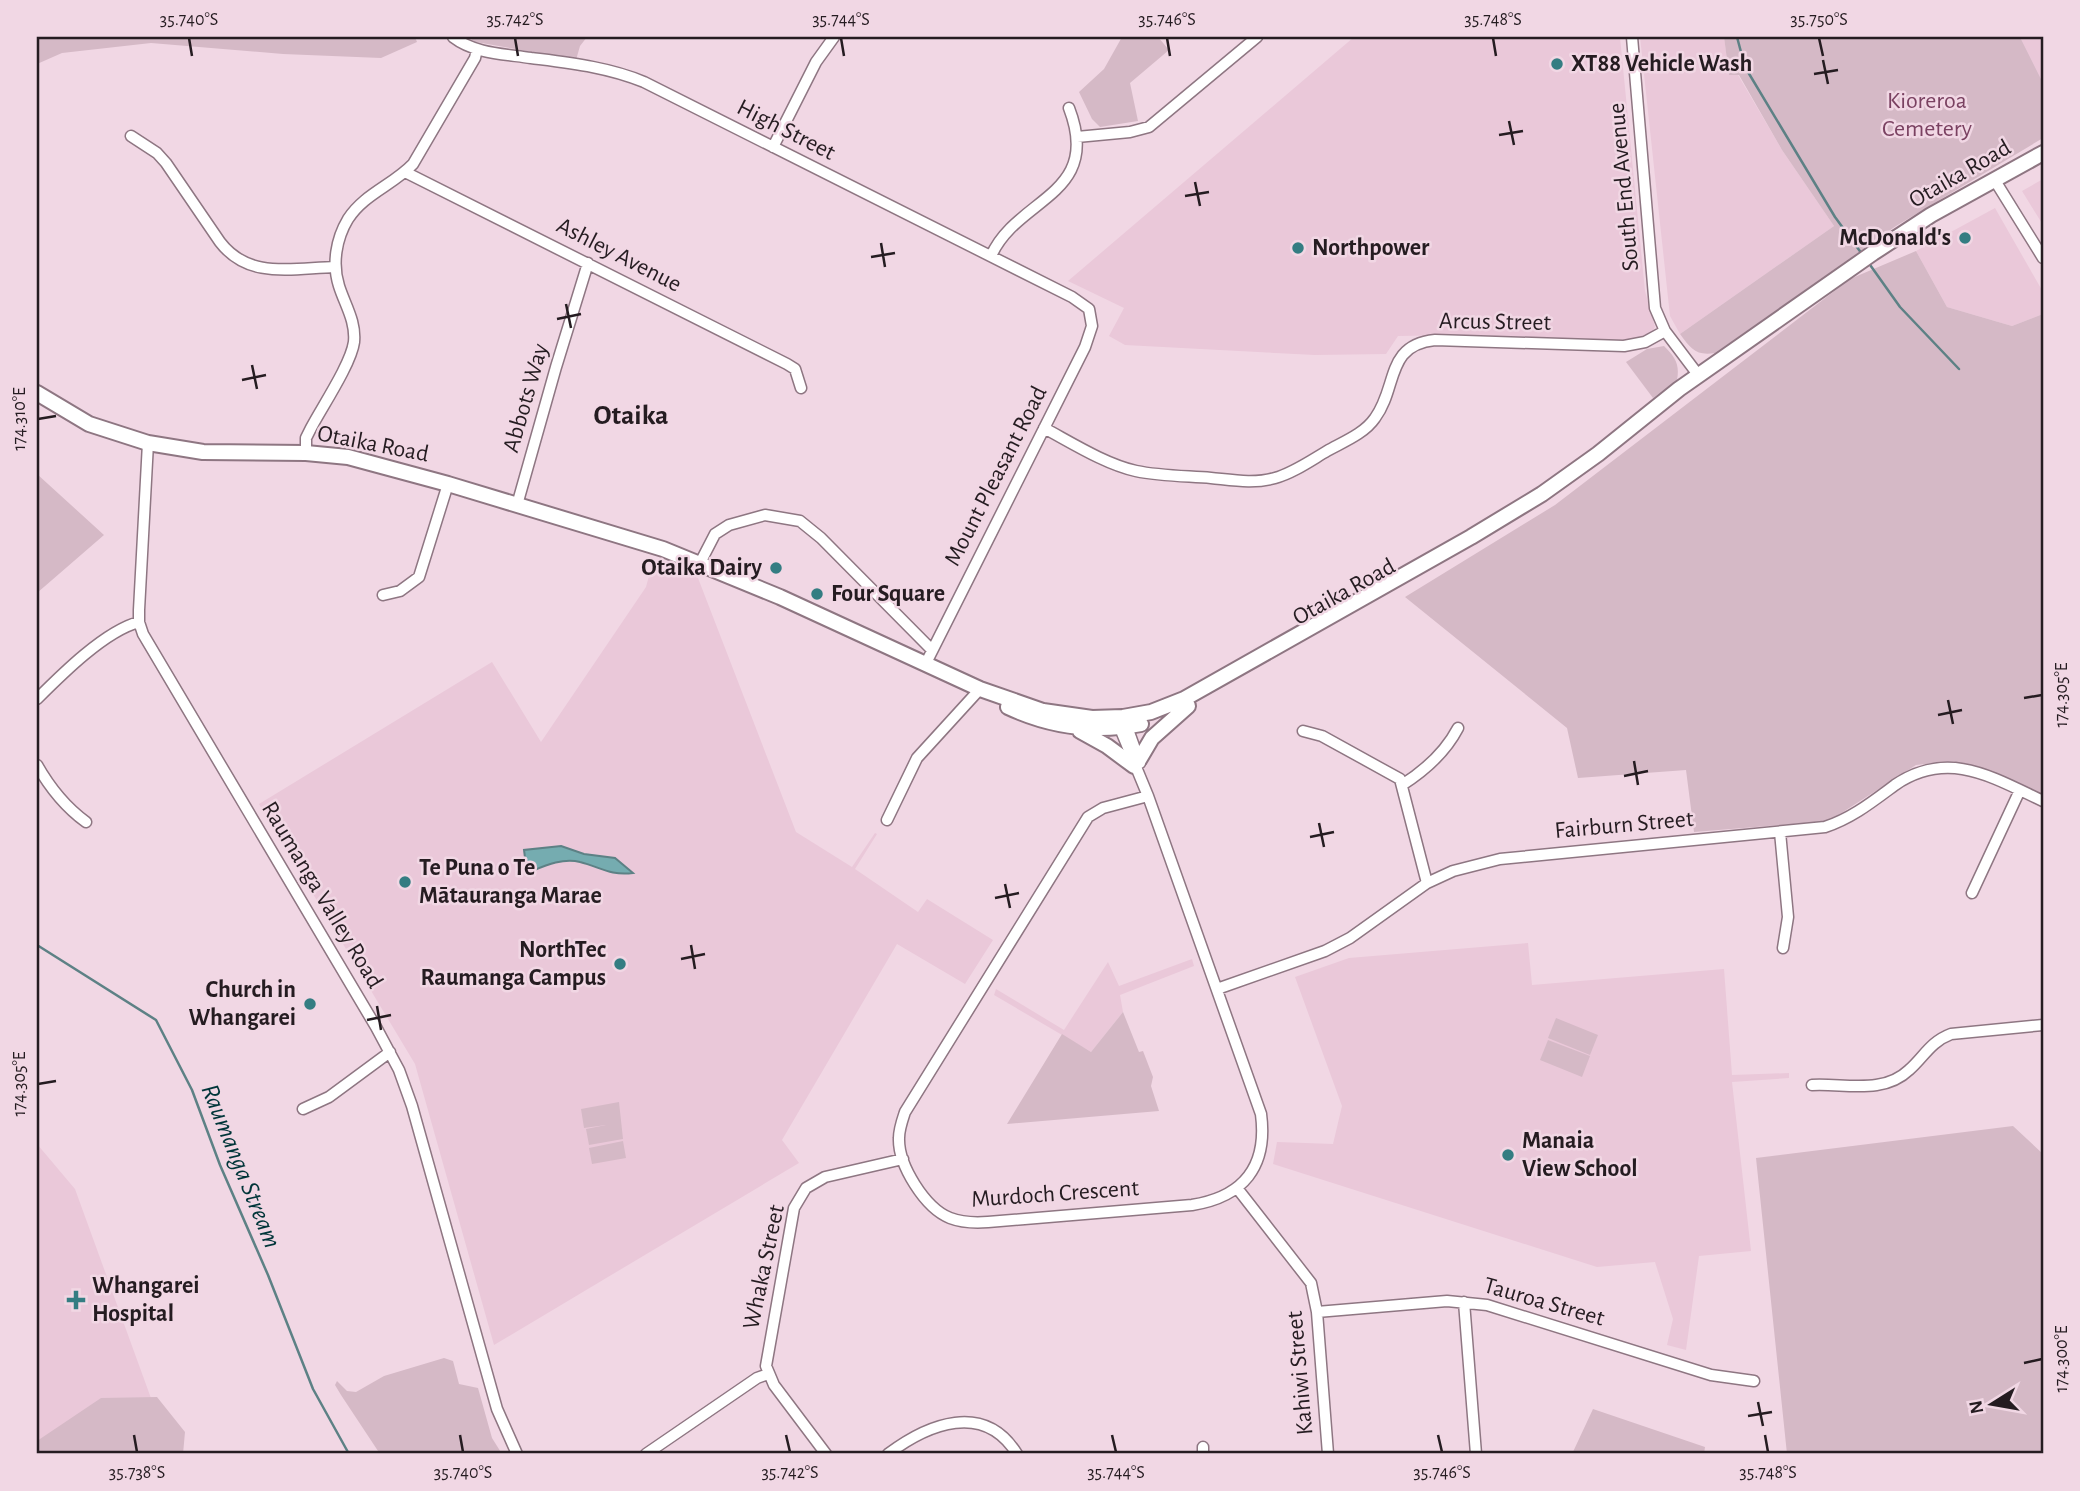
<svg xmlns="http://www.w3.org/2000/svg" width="2080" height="1491" font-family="'Alegreya Sans',sans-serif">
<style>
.built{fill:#eac8d9}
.green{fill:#d5b9c6}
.water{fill:#75acb0;stroke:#5d8185;stroke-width:2}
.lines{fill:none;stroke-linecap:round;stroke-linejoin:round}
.stream{stroke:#5d8185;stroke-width:2.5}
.minor-casing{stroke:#8e7682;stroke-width:13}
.highway-casing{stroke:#8e7682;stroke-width:18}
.minor{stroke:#fff;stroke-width:10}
.highway{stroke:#fff;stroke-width:14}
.ticks{fill:none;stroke:#251c21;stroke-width:2.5}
.poi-dot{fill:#347d82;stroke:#f1d7e4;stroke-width:2.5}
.labels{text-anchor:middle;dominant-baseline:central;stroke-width:5;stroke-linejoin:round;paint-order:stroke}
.poi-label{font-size:24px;font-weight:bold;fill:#251c21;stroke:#f1d7e4;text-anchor:start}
.park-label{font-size:24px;fill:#7a4161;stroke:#f1d7e4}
.street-label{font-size:24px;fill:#251c21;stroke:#f1d7e4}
.water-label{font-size:26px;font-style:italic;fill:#003539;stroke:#f1d7e4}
.quarter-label{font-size:28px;font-weight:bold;fill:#251c21;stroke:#f1d7e4}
.neatline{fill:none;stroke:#251c21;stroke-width:2.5}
.ticks-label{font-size:18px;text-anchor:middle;fill:#251c21}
</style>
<rect width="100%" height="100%" fill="#f1d7e4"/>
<!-- built -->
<path class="built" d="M1354,37H1620L1645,291L1655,327L1651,333L1631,340L1462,335L1398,336L1386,354L1315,355L1125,345L1109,336L1124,308L1068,281Z
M1640,37H1724L1729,75H1738L1782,150L1834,226L1680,334L1670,316Z
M2020,37H2043V83Z
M2043,179V225L2022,191Z
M1995,208L2043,292V314L2012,326L1947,307L1916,251Z
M653,561L698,578L796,832L852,867L875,833L877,834L855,869L918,912L927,899L993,940L965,984L897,944L782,1140L799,1163L494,1345L415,1064L259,804L492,662L541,742L646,587Z
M1528,943L1532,985L1724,969L1732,1075L1789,1073V1078L1732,1082L1751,1251L1699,1256L1686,1350L1667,1345L1673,1319L1655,1262L1597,1267L1273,1164L1277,1142L1333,1144L1342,1106L1295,977L1349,958Z
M1192,959L1194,966L1120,995L1123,1012L1091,1052L994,995L996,989L1064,1030L1108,962L1119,986Z
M37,1144L75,1189L156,1412L37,1454Z"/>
<!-- green -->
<path class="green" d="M37,37H415L417,42L381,58L283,54L151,43L62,53L37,64Z
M467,37H587L580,46L576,60L476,42Z
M1122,37H1158L1169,50L1130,83L1138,121L1100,127L1092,119L1079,92L1104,69Z
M1724,37H2020L2043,83V138L1896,226L1715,353C1696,356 1691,349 1680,334L1834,226L1782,150L1739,75H1729Z
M1916,251L1947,307L2012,326L2043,314V800L1954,761L1916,765L1829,821L1694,832L1686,770L1578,778L1567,728L1405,597L1555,505L1850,279Z
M1664,346C1675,357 1680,364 1677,380L1653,398L1626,362L1647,349Z
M37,474L104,535L37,593Z
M1123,1012L1139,1052L1143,1051L1153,1077L1151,1086L1159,1111L1007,1124L1062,1034L1091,1052Z
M1556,1018L1598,1035L1590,1055L1548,1038Z
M1548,1040L1590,1056L1582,1077L1540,1060Z
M619,1102L623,1139L589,1145L586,1129L606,1125L584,1128L581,1109Z
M2013,1126L2043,1154V1454H1787L1756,1158Z
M623,1141L626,1158L592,1164L589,1148Z
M444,1358L453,1361L459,1384L478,1388L492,1438L502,1454H380L341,1395L335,1385L337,1381L347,1391L356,1392L384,1376Z
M157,1397L185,1432L183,1454H37V1441L101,1398Z
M1593,1409L1705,1447L1704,1454H1572Z"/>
<!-- water -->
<path class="water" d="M561,846L584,854L615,858L633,873C610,876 600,867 580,862C562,857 542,867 527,873L524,850Z"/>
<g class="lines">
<!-- stream -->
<path class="stream" d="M1737,37L1745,67L1835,217L1862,254
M1868,262L1900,307L1959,369
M37,945L156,1020L192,1090L220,1165L268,1275L313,1389L349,1454"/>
<!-- minor casing -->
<g class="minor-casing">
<path id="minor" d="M453,37C475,54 505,54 531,58C570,63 608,67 644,82L1072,297L1089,309L1092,326L1085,347L925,665
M1632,37L1655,308L1665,331L1699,376
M131,136L157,153L166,163L220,242C249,280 293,268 335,267
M1077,137L1130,132L1149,127L1257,37
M773,147L816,62L834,37
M405,172L787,364L795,369L801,388
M1994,179L2043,258
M991,256C1017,197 1103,196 1069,108
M1044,428C1072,443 1105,464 1136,471C1160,476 1186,476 1211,478C1232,480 1254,484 1275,478C1293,473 1310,461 1327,451C1343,442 1364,434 1375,418C1398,387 1385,345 1435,340L1624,346L1645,342L1665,331
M148,443L139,610V622L143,634L376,1027L399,1070L412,1106L497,1409L517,1454
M306,453V438L311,428C322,407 351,364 354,342C356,321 345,305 339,286C332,264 336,239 348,219C364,194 393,185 413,164L475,58L477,49
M517,505L556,367L588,263
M700,563L715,534L729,525L765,515L800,521L821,538L932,650
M383,595L400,591L419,577L448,484
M37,699C62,674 105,631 139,622
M1125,721L1140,763
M1122,722V733L1148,796L1261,1114C1268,1167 1243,1197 1192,1205L988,1222C975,1223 963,1223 950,1218C925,1208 898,1165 899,1138C899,1129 902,1121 905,1112L1088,817L1103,808L1148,796
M1303,731L1322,736L1400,779L1427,883
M37,765C50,788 64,806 86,822
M1402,785C1424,771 1446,751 1458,728
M887,820L917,758L980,689
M1780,832L1788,917L1783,948
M1972,893L2020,790
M1217,989L1325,951L1350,938L1427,883L1453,871L1500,859L1825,827C1852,818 1872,802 1895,785C1948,749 1992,777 2043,801
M1812,1085C1844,1083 1883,1095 1909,1070C1924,1057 1930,1042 1951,1034L2043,1025
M303,1109L329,1097L390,1052
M1237,1188L1311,1283L1317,1312L1328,1454
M1464,1302L1476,1454
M1317,1312L1447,1301L1487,1305L1711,1375L1754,1381
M1203,1447V1454
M646,1454L757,1378L768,1374
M826,1454L774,1385L766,1366L794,1208L806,1188L825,1177L903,1159
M888,1454C928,1424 984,1401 1017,1454"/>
</g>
<!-- highway casing -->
<g class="highway-casing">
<path id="highway" d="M37,393L89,424L148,443L203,452L306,453L348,457L448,484L663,549L780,597L980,689L1043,711L1092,718L1123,717L1151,712L1184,699L1471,537L1542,494L1598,454L1679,389L1873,253L1931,215L2043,153
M1008,707C1051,727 1094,733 1141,724
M1080,731L1107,746L1134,766
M1139,760L1152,738L1188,706"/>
</g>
<!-- minor -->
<use href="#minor" class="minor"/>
<!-- highway -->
<use href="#highway" class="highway"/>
</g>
<!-- ticks -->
<path class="ticks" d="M189,38L192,56M515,38L518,56M841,38L844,56M1167,38L1170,56M1493,38L1496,56M1819,38L1823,56M1823,60L1828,84M1814,74L1838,70M1509,121L1514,145M1499,135L1523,131M1195,182L1200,206M1185,196L1209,192M881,243L885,267M871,257L895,253M566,304L571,328M557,319L581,314M252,365L257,389M242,380L266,375M38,419L56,416M2024,698L2042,695M1948,700L1953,724M1938,715L1962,710M1634,761L1638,785M1624,776L1648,771M1319,823L1324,847M1310,837L1334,832M1005,884L1010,908M995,898L1019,893M691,945L695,969M681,959L705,954M377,1006L381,1030M367,1020L391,1015M38,1084L56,1081M2024,1363L2042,1359M1758,1402L1763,1426M1748,1416L1772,1412M134,1435L137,1452M460,1435L463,1452M786,1435L790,1452M1112,1435L1116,1452M1438,1435L1442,1452M1765,1435L1768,1452"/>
<!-- markers -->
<g class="poi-dot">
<circle cx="1557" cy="64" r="7"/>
<circle cx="1965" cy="238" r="7"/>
<circle cx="1298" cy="248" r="7"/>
<circle cx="776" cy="568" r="7"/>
<circle cx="817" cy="594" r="7"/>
<circle cx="405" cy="882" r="7"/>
<circle cx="620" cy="964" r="7"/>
<circle cx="310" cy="1004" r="7"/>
<circle cx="1508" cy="1155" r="7"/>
<path d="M72.5 1289.5h7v7h7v7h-7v7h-7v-7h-7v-7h7z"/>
</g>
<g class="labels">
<!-- poi labels -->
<g class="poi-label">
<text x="1571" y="64">XT88 Vehicle Wash</text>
<text x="1951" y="238" text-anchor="end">McDonald's</text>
<text x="1312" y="248">Northpower</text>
<text x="762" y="568" text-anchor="end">Otaika Dairy</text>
<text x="831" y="594">Four Square</text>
<text x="419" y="868">Te Puna o Te<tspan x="419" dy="28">Mātauranga Marae</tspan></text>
<text x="606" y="950" text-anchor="end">NorthTec<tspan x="606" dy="28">Raumanga Campus</tspan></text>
<text x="296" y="990" text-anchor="end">Church in<tspan x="296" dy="28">Whangarei</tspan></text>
<text x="1522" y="1141">Manaia<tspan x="1522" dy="28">View School</tspan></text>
<text x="92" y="1286">Whangarei<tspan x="92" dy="28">Hospital</tspan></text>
</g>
<!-- park labels -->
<g class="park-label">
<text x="1927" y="101">Kioreroa<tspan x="1927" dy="28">Cemetery</tspan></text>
</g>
<!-- street labels -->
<g class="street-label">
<text transform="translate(786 130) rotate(27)">High Street</text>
<text transform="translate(1960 174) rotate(-30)">Otaika Road</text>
<text transform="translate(1624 187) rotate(-95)">South End Avenue</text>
<text transform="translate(619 255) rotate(27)">Ashley Avenue</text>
<text transform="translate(1495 322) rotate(1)">Arcus Street</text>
<text transform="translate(526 398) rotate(-74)">Abbots Way</text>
<text transform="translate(373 444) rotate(11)">Otaika Road</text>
<text transform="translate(996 476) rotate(-63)">Mount Pleasant Road</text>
<text transform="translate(1344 592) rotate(-29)">Otaika Road</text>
<text transform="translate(1624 825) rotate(-5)">Fairburn Street</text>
<text transform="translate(322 895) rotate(59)">Raumanga Valley Road</text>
<text transform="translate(1055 1194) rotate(-4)">Murdoch Crescent</text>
<text transform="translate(764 1267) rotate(-78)">Whaka Street</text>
<text transform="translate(1544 1302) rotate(16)">Tauroa Street</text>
<text transform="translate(1300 1373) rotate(-95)">Kahiwi Street</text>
</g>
<!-- water labels -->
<g class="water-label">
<text transform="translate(241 1166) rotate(68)">Raumanga Stream</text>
</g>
<!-- quarter labels -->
<g class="quarter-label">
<text x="631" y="416">Otaika</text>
</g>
</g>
<!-- border -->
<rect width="2080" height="1491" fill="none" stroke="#f1d7e4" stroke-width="77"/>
<!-- north arrow -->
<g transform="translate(1992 1404) rotate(259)" stroke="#f1d7e4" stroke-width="5" paint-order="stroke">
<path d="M0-5L12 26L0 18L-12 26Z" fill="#251c21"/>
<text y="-10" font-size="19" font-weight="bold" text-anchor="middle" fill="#251c21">N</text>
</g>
<rect x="38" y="38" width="2004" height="1414" class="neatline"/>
<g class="ticks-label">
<text x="189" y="25">35.740°S</text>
<text x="515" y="25">35.742°S</text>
<text x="841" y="25">35.744°S</text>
<text x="1167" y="25">35.746°S</text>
<text x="1493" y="25">35.748°S</text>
<text x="1819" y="25">35.750°S</text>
<text transform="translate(19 419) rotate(-90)" y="6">174.310°E</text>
<text transform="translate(2061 695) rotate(-90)" y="6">174.305°E</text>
<text transform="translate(19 1084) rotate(-90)" y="6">174.305°E</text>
<text transform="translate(2061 1359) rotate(-90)" y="6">174.300°E</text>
<text x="137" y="1478">35.738°S</text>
<text x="463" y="1478">35.740°S</text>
<text x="790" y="1478">35.742°S</text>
<text x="1116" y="1478">35.744°S</text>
<text x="1442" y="1478">35.746°S</text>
<text x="1768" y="1478">35.748°S</text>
</g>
</svg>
